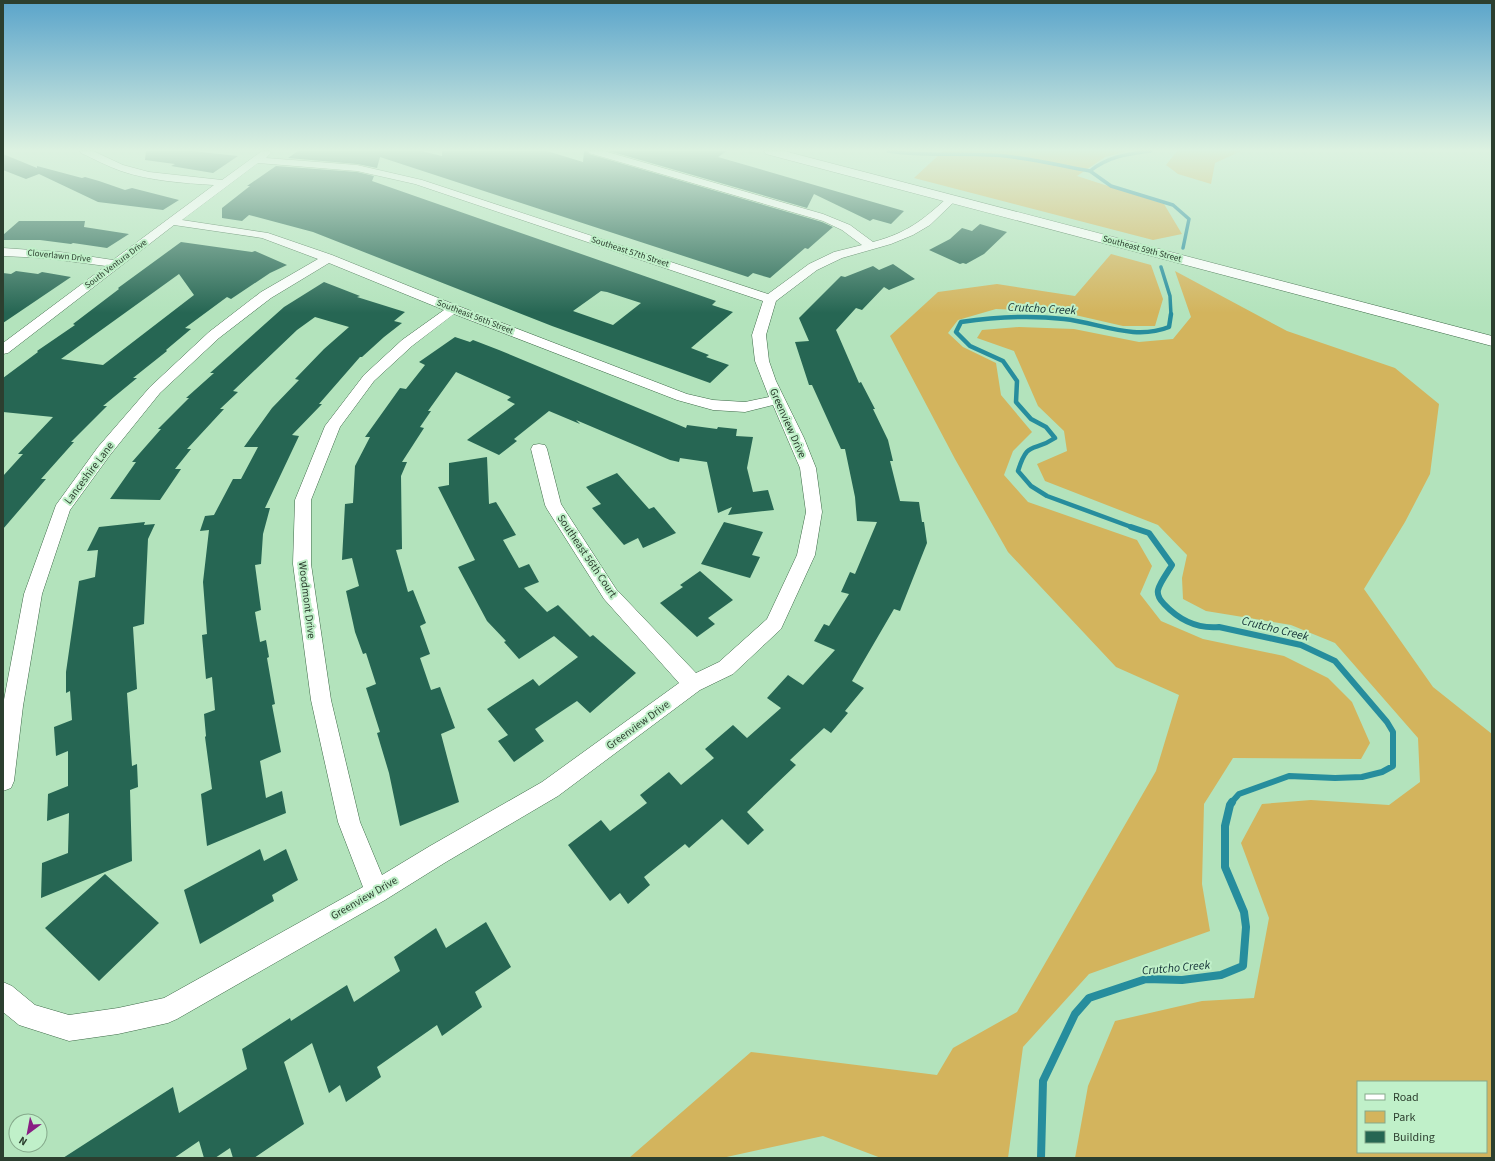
<svg xmlns="http://www.w3.org/2000/svg" width="1495" height="1161" font-family="'Source Sans 3',sans-serif">
<style>
.green{fill:#d3b45d;fill-rule:evenodd}
.lines{fill:none;stroke-linecap:round;stroke-linejoin:round}
.stream-far3{stroke:#268d9d;stroke-width:3.5}
.stream-far2{stroke:#268d9d;stroke-width:4.5}
.stream-far1{stroke:#268d9d;stroke-width:6}
.stream{stroke:#268d9d;stroke-width:8}
.building{fill:#266653;fill-rule:evenodd}
.minor-casing{stroke:#3e6a48;stroke-width:1}
.secondary-casing{stroke:#3e6a48;stroke-width:1}
.path{stroke:#709276;stroke-width:1.5;stroke-dasharray:0.5 2;stroke-linecap:butt}
.minor{fill:#fff;fill-rule:evenodd}
.secondary{fill:#fff;fill-rule:evenodd}
.labels{text-anchor:middle;dominant-baseline:central;stroke-width:4;stroke-linejoin:round;paint-order:stroke}
.far-street-label{font-size:9px;fill:#2c3f2f;stroke:#c0f0c9}
.street-label{font-size:11px;fill:#2c3f2f;stroke:#c0f0c9}
.water-label{font-size:12px;font-style:italic;fill:#133136;stroke:#c0f0c9}
</style>
<rect width="100%" height="100%" fill="#b3e3bc"/>
<!-- green -->
<path class="green" d="M943,151H1128L1105,157L1077,176L1164,204L1182,234L1153,240L914,178Z
M1177,151H1241L1215,163L1211,184L1178,174L1166,165Z
M1111,254L1151,265L1163,299L1155,326H1123L1062,312L996,309L958,320L948,333L963,347L996,363L1001,395L1032,432L1013,451L1004,475L1028,502L1137,540L1152,566L1140,594L1161,621L1203,639L1284,656L1328,678L1352,702L1370,743L1361,759L1233,758L1204,804L1202,884L1210,931L1089,974L1023,1047L1008,1158H881L823,1136L722,1158H629L751,1052L937,1075L953,1048L1017,1012L1156,771L1179,695L1116,667L1008,552L955,459L890,336L938,292L997,284L1075,296Z
M1175,271L1287,331L1395,368L1439,404L1430,474L1405,522L1364,589L1433,687L1492,734V1158H1075L1088,1086L1115,1021L1202,1001L1254,998L1269,918L1241,843L1262,804L1311,800L1389,805L1420,782L1418,738L1335,643L1291,625L1206,611L1183,599L1182,578L1187,555L1158,525L1045,481L1037,464L1067,451L1064,431L1038,406L1014,351L977,338L982,330L1019,327L1074,329L1139,342L1173,339L1191,317ZM1358,1082H1486V1152H1358Z"/>
<g class="lines">
<!-- stream-far3 -->
<path class="stream-far3" d="M888,151C926,157 966,152 1005,156C1034,159 1062,166 1090,171
M1090,171L1111,186L1173,205L1189,219L1183,248
M1090,171C1109,156 1128,154 1151,151
M1161,267L1170,296L1171,315"/>
<!-- stream-far2 -->
<path class="stream-far2" d="M1134,528L1047,496L1031,486L1018,471C1028,439 1033,453 1055,438L1046,427L1031,419L1016,402L1017,381L1003,361L970,346L956,332L961,322C995,317 1030,315 1064,319C1100,323 1134,341 1169,327L1171,314"/>
<!-- stream-far1 -->
<path class="stream-far1" d="M1131,527L1149,533L1172,565C1168,572 1160,582 1158,590C1157,595 1160,600 1164,604C1179,620 1196,629 1219,627L1301,645L1335,661L1387,722L1393,732V766L1382,772L1362,777L1335,778L1289,776L1239,794L1231,803"/>
<!-- stream -->
<path class="stream" d="M1041,1158L1043,1081L1075,1014L1089,998L1146,979L1182,980L1221,975L1243,966L1246,927L1244,912L1225,867V826L1230,805L1232,802"/>
</g>
<!-- building -->
<path class="building" d="M146,151H192L238,156L213,173L171,166L175,164L145,160Z
M298,151H421L442,156V151H547L583,162L584,151H587L589,154L822,222L833,227L808,249L805,248L770,278L753,273L748,277L380,157L377,168L357,164L288,158Z
M609,151H727L718,157L904,211L891,224L873,219L870,221L814,194L807,208Z
M3,154L37,168V166L82,178L85,177L99,181L125,190L132,188L179,200L163,210L98,202L39,174L26,179L3,170Z
M276,166L357,172L374,176L372,181L716,301L712,305L733,312L691,348L709,355L706,357L729,365L710,383L552,326L313,232L249,215L242,221L222,218V208L250,186H247ZM601,291L607,292L641,303L613,325L573,311Z
M19,221H85L84,227L129,234L107,248L73,243L71,244L40,240H3V235Z
M980,224L1007,232L984,254L966,264L963,263L960,264L929,250L950,239L962,228L972,231Z
M181,242L252,252L255,251L287,265L270,273L231,299L227,297L185,328L191,329L166,350L167,351L133,378H137L103,406H107L71,442H74L41,479H46L3,529V476L23,454H18L53,417L3,412V378L38,352L37,351L75,325L73,324L119,289L118,288ZM179,274L194,295L103,365L61,359Z
M893,264L915,279L889,290L884,287L862,310L856,308L836,330L859,383L861,382L875,409H873L888,440L893,461H890L900,501L919,502L922,522H924L927,543L900,611L894,609L852,681L864,688L845,711L848,713L831,733L824,728L790,760L796,765L747,812L764,830L748,845L722,819L689,848L685,844L644,877L650,885L628,904L620,893L610,901L568,845L601,820L610,831L647,803L640,795L669,772L681,785L714,758L705,749L733,725L747,738L781,708L767,698L788,675L803,685L835,650L814,641L824,624L829,626L849,594L841,592L850,572L855,574L877,522L857,521L855,497L845,449H841L812,385H809L795,342L809,341L799,318L841,276L845,277L873,266L879,270Z
M16,271L38,274L42,272L71,277L3,323V273L11,274Z
M324,282L360,296L357,297L405,312L394,321L402,323L384,337L362,357H360L319,404H322L292,435L299,436L265,508H270L263,534L261,564L255,565L261,610L255,612L260,642L266,640L269,657L267,658L275,704L272,705L281,752L260,761L266,798L282,791L286,813L207,846L201,794L212,789L205,737L206,736L204,714L215,710L212,677L206,679L202,635L207,634L203,582L209,530L200,531L205,516L214,515L233,479H241L258,447H244L272,408L299,380L295,379L324,349L349,327L315,317L297,330L233,391L238,392L220,409H224L187,449H191L175,469H181L160,500L110,499L136,462H132L161,429H158L189,398H186L214,373H210L284,307Z
M455,337L470,342L473,340L499,350L686,428L687,425L717,429L718,427L737,429L736,436L753,437L747,468L753,492L768,490L774,510L728,515L732,507L718,513L707,462L680,458L679,462L670,460L576,420L580,424L549,411L514,439L517,441L499,455L467,440L515,404L507,400L511,397L456,372L428,411H431L420,427L424,428L402,462H407L401,476L402,549L396,550L408,592L413,590L426,623L420,626L430,654L420,658L431,690L440,687L455,728L441,734L459,802L400,826L389,773L377,733L380,732L366,688L376,684L366,653L363,654L355,632L346,591L359,586L352,558L342,560L345,504L353,503L355,466L370,437H365L400,388L406,389L425,365L419,362Z
M487,457L489,504L496,502L516,535L503,540L519,568L529,564L539,582L524,588L547,612L558,605L590,637L593,635L636,673L590,713L577,701L535,729L544,741L514,762L498,741L508,735L487,709L533,679L539,686L578,657L554,636L519,659L504,642L506,641L487,621L458,567L475,560L438,487L449,485V463Z
M617,473L649,509L654,507L676,533L643,548L638,538L624,545L592,508L601,504L586,487Z
M145,522L144,525L155,524L148,539L144,624L133,627L137,689L127,693L132,766L137,764L138,787L130,790L132,861L41,898L42,863L68,853L69,813L47,821L48,794L68,786V751L56,756L54,727L72,720L70,691L66,693V672L79,581L95,577L98,550L87,551L99,527Z
M724,522L763,532L752,555L760,557L750,578L701,564Z
M700,571L733,600L708,618L715,624L697,637L660,603L683,587L680,585Z
M260,849L264,861L286,849L298,880L272,895L274,901L200,944L184,890Z
M105,874L159,923L99,981L45,928Z
M486,922L511,967L475,992L482,1007L442,1036L437,1025L377,1067L381,1077L346,1102L340,1085L329,1093L312,1043L284,1062L304,1124L254,1158H233L230,1148L215,1158H204L199,1141L174,1158H63L173,1087L179,1113L247,1069L242,1049L290,1018L291,1021L347,985L354,1002L400,971L394,957L436,928L446,948Z"/>
<g class="lines">
<!-- minor casing -->
<g class="minor-casing">
<path id="minor" d="M80,151H93L123,165L149,172L222,180L262,151H270L271,153L266,158L357,165L422,180L768,294L809,264L834,252L862,245L842,230L823,221L589,153L588,151H604L823,214L850,225L873,242C907,233 923,220 948,197H956L957,199L930,225L913,235L891,244L842,258L817,270L776,301L766,335L769,361L776,381L804,438L816,468L822,512L815,555L781,629L733,674L700,690L558,796L446,862L385,900L177,1019L168,1023L118,1034L69,1041L19,1025L3,1012V982L12,986L35,1005L69,1015L118,1008L164,998L363,887L338,822L311,700L293,564L295,500L325,426L364,375L402,340L444,310L329,263L271,298L219,338L160,393L110,455L70,510L42,594L23,706L14,781L11,788L3,791V705L24,594L56,505L98,447L150,387L209,332L261,292L318,259L262,238L174,225L8,353L3,354V343L106,266L45,258L3,256V248L60,252L113,260L214,185C183,183 151,181 121,171C107,166 94,159 81,153ZM258,163L357,171L415,184L763,301L752,335L755,361L769,397L745,402L713,400L687,394L458,306L332,255L268,233L182,220ZM454,314L677,400L713,410L745,412L773,405L800,468L806,512L797,555L767,619L719,662L696,673L616,589L561,504L547,449L545,445L539,444L533,445L531,449L545,505L547,509L604,599L679,683L542,782L430,846L382,875L360,822L331,700L311,564V500L340,427L374,381L412,346Z"/>
</g>
<!-- secondary casing -->
<g class="secondary-casing">
<path id="secondary" d="M764,151H784L1492,336V346L766,154Z"/>
</g>
<!-- path -->
<path class="path" d="M744,151L756,154"/>
<!-- minor -->
<use href="#minor" class="minor"/>
<!-- secondary -->
<use href="#secondary" class="secondary"/>
</g>
<!-- sky -->
<linearGradient id="sky" x2="0" y2="1"><stop stop-color="#5aa4ca"/><stop offset="0.48" stop-color="#ddf2e1"/><stop offset="1" stop-color="#ddf2e1" stop-opacity="0"/></linearGradient>
<rect width="1495" height="313" fill="url(#sky)"/>
<g class="labels">
<!-- far-street labels -->
<g class="far-street-label">
<text transform="translate(1142 249) rotate(15)">Southeast 59th Street</text>
<text transform="translate(630 252) rotate(18)">Southeast 57th Street</text>
<text transform="translate(59 256) rotate(6)">Cloverlawn Drive</text>
<text transform="translate(116 264) rotate(-37)">South Ventura Drive</text>
<text transform="translate(475 317) rotate(21)">Southeast 56th Street</text>
</g>
<!-- street labels -->
<g class="street-label">
<text transform="translate(788 423) rotate(66)">Greenview Drive</text>
<text transform="translate(89 473) rotate(-53)">Lanceshire Lane</text>
<text transform="translate(587 556) rotate(56)">Southeast 56th Court</text>
<text transform="translate(307 600) rotate(83)">Woodmont Drive</text>
<text transform="translate(638 725) rotate(-36)">Greenview Drive</text>
<text transform="translate(364 898) rotate(-30)">Greenview Drive</text>
</g>
<!-- water labels -->
<g class="water-label">
<text transform="translate(1042 309) rotate(3)">Crutcho Creek</text>
<text transform="translate(1275 629) rotate(14)">Crutcho Creek</text>
<text transform="translate(1176 968) rotate(-5)">Crutcho Creek</text>
</g>
</g>
<!-- border -->
<rect width="1495" height="1161" fill="none" stroke="#2c3f2f" stroke-width="8"/>
<!-- legend -->
<rect x="1357" y="1081" width="130" height="72" fill="#c0f0c9" stroke="#85a98b"/>
<rect x="1365" y="1094" width="20" height="6" fill="#ffffff" stroke="#85a98b"/>
<text x="1393" y="1101" font-size="12" fill="#2c3f2f">Road</text>
<rect x="1365" y="1111" width="20" height="12" fill="#d3b45d" stroke="#85a98b"/>
<text x="1393" y="1121" font-size="12" fill="#2c3f2f">Park</text>
<rect x="1365" y="1131" width="20" height="12" fill="#266653" stroke="#85a98b"/>
<text x="1393" y="1141" font-size="12" fill="#2c3f2f">Building</text>
<!-- north arrow -->
<g transform="translate(28 1133) rotate(212)"><circle r="19" fill="#c0f0c9" stroke="#85a98b"/>
<path d="M0-3L7 15L0 10L-7 15Z" fill="#881d83"/>
<text y="-6" font-size="11" font-weight="bold" text-anchor="middle" fill="#2c3f2f">N</text>
</g>
</svg>
